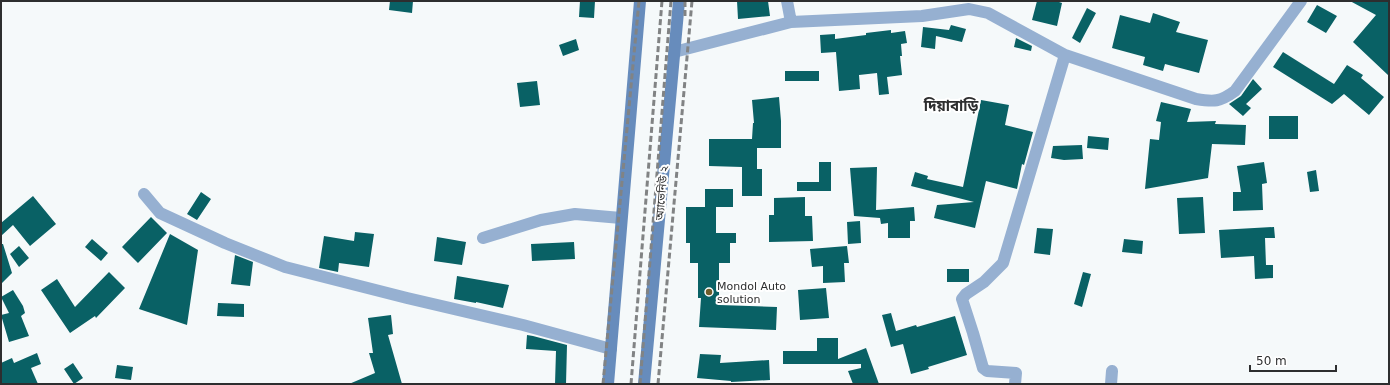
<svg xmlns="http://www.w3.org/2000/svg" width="1390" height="385" font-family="'DejaVu Sans','Noto Sans Bengali',sans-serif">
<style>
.building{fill:#096165}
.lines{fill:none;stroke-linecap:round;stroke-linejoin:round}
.street{stroke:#96b0d1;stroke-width:12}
.secondary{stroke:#678cbc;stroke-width:12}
.rail{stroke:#818384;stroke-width:3;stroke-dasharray:6 3;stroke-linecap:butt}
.poi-dot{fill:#6d5c2a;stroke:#fff;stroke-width:1.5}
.labels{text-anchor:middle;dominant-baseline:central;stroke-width:4;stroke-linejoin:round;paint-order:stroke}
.street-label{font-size:11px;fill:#2d2e2f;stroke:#fff}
.poi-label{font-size:11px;fill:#2d2e2f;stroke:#fff;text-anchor:start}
.district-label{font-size:15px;font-weight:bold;fill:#2d2e2f;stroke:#fff}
</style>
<rect width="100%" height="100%" fill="#f5f9fa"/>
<!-- building -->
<path class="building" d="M390,1H413L412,13L389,10Z
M580,1H595L594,18L579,17Z
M737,1H768L770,16L738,19Z
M1037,1H1056L1062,3L1057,26L1032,20Z
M1350,1H1389V76L1353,42L1376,15Z
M1317,5L1337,16L1326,33L1307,22Z
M1087,8L1096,13L1080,43L1072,38Z
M1153,13L1180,22L1176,32L1208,40L1199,73L1165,64L1163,71L1143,65L1145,57L1112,48L1120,15L1150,23Z
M951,25L966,29L962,42L936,36L935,49L921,47L923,27L949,30Z
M891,30V33L905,31L907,43L901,44L902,56H900L902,75L887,77L889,94L879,95L877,73L859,75L860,89L839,91L836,52L821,53L820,35L835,34V39L866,35V33Z
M1016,38L1032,46L1031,51L1014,47Z
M576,39L579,50L563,56L559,45Z
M1283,52L1334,84L1347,65L1363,75L1361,78L1384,97L1369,115L1344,94L1332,104L1273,67Z
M785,71H819V81H785Z
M1253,79L1262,89L1246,104L1251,108L1243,116L1229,104L1241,96Z
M537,81L540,105L520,107L517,83Z
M779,97L781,121V148H757V169H762V196H742V167L709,166V139H752L753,123H754L752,100Z
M981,100L1009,105L1005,125L1033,132L1024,165L1022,164L1017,189L986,181L975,228L934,218L937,205L974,202L911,186L915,172L928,176L927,179L963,187Z
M1161,102L1191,109L1187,122L1216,121L1215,124L1246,125L1245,145L1212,144L1208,178L1145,189L1150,139L1159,140L1161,122L1156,121Z
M1269,116H1298V139H1269Z
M1088,136L1109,138L1108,150L1087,148Z
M1082,145L1083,159L1064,160L1051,158L1053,146Z
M819,162H831V191H797V182H819Z
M1264,162L1267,183L1262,184L1263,210L1233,211V192H1241L1237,166Z
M877,167L876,210L914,207L915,221H910V238H888V223L881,224L880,218L854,216L850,168Z
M1316,170L1319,191L1310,192L1307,172Z
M705,189H733V207H716V233H736V243H730V263H719V305L777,307L776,330L699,327L701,298H698V263H690V243H686V207H705Z
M201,192L211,199L197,220L187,214Z
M33,196L56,224L30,246L13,225L1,236V223Z
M805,197V216H812L813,241L769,242V215H774V198Z
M1203,197L1205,233L1179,234L1177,198Z
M151,217L167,233L138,263L122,247Z
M860,221L861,243L848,244L847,222Z
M1274,227L1275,238H1265L1266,265H1273V278L1255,279L1254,256L1221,258L1219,230Z
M1037,228L1053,229L1050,255L1034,253Z
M355,232L374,234L369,267L339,263L338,272L319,268L324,236L354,241Z
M170,234L198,250L187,325L139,309Z
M437,237L466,242L462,265L434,261Z
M92,239L108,253L101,261L85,247Z
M1124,239L1143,241L1142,254L1122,252Z
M574,242L575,259L532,261L531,244Z
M1,244H3L12,273L1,284Z
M19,246L29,258L19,267L10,254Z
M847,246L849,263H844L845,282L823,283V266L812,267L810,249Z
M235,255L253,262L250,286L231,284Z
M947,269H969V282H947Z
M109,272L125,288L96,318L95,316L70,333L41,290L57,279L75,307Z
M1083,272L1091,274L1082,307L1074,304Z
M457,276L509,285L503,308L476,302V303L454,299Z
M826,288L829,318L800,320L798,290Z
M13,290L23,306L25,313L21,316L29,336L9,342L1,315L9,313L1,297Z
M218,303L244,304V317L217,316Z
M891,313L896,331L916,325L917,327L955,316L967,355L928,367L929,369L911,374L903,344L891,347L882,315Z
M391,315L393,334L388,335L402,384H349L375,373L369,353H373L368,318Z
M527,335L533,336L567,345L566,384H555L556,351L526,349Z
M817,338H838V359L866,348L879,384H853L848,371L861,368V364H783V351H817Z
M37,353L41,364L31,368L38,384H1V363L12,358L14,363Z
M700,354L721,355L720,363L769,360L770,380L731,382V381L697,378Z
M73,363L83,378L74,384L64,369Z
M117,365L133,367L131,380L115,378Z"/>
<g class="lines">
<!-- street -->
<path class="street" d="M787,1L791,22L922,16L969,9L988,13L1065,55L1196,99C1214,102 1220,102 1235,91L1301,1
M674,52L791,22
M144,194L160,213L225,243L285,267L407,298L523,325L611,349
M483,238L541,220L575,214L621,218
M1015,384L1016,373L987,371L983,368L973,333L962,299L966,294L984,282L1003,263L1065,55
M1111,384L1112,371"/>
<!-- secondary -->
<path class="secondary" d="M608,384L640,1
M644,384L679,1"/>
<!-- rail -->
<path class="rail" d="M685,1V19
M603,384L639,1
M631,384L662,1
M640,384L671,1
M658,384L692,1"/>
</g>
<!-- markers -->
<circle class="poi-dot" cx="709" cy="292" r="4"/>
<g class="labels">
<!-- street labels -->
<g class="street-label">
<text transform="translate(662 193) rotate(-85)">অ্যাভেনিউ ২</text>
</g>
<!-- poi labels -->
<g class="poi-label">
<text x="717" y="286">Mondol Auto<tspan x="717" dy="13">solution</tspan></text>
</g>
<!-- district labels -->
<g class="district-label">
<text x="951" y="106">দিয়াবাড়ি</text>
</g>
</g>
<!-- border -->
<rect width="1390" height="385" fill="none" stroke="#2d2e2f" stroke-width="4"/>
<!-- scale -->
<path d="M1250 365v6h86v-6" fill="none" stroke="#2d2e2f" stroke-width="2"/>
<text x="1256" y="365" font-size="12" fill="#2d2e2f" stroke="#ffffff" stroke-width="3" paint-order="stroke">50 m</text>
</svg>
